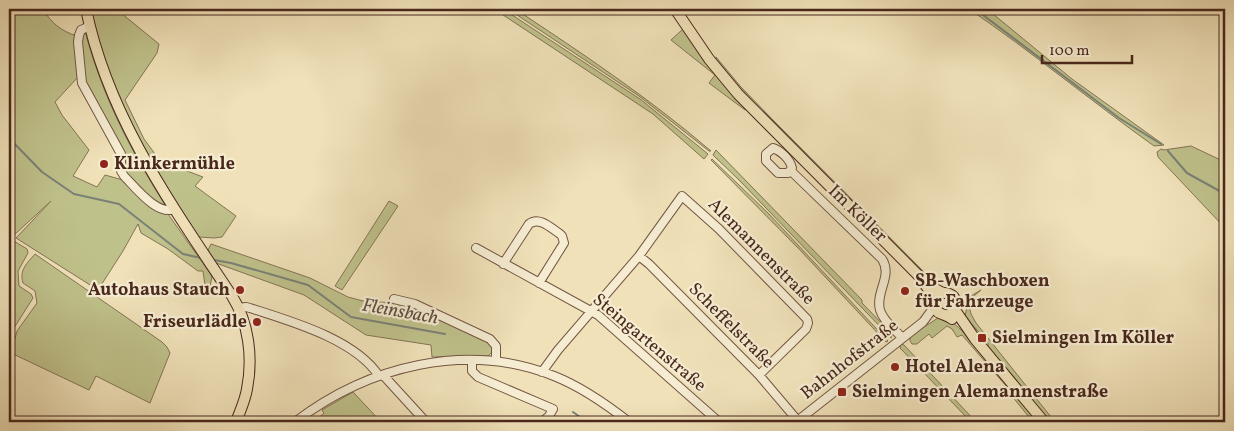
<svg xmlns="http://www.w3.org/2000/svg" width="1234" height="431" font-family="Vollkorn,serif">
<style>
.green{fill:#bfc18b;stroke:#847454}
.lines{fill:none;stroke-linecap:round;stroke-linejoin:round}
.stream{stroke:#7a8177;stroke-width:2}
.minor-casing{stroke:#735643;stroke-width:10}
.major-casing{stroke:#49281c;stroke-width:12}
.minor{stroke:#f5ecd2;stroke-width:8}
.major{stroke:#f0e1b9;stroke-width:10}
.poi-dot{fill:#8f2418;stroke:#f5ecd2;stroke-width:2}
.labels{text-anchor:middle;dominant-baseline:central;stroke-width:4.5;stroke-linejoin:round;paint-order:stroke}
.poi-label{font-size:18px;font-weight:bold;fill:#49281c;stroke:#f5ecd2;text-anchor:start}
.street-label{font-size:18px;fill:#49281c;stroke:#f5ecd2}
.water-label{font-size:19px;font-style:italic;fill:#5d4d42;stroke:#f5ecd2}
</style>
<rect width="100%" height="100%" fill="#f0e1b9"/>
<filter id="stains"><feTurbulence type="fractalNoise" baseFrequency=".004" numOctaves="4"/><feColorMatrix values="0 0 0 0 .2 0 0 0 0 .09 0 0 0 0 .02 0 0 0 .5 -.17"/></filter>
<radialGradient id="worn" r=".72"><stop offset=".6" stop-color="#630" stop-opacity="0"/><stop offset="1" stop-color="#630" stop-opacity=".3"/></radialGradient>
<!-- green -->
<path class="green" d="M9,9H43C51,23 61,31 77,36L75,47L78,77L55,102L62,115L89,150L73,176L97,187L105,175L123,180L162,212L168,214L212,276L210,287L205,285L203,271H198L168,249L141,233L138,224L123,251L98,290L16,238L51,201L13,236L9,234Z
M90,9H116L159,44L157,53L125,100L144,139L155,154V160L149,161L134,132L103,61Z
M494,9H503L640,99L708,154L704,159L653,114Z
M508,9H515C582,53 649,98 711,151H709L639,96Z
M969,9H987L1072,79L1164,145L1154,146C1091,101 1032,52 969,9Z
M683,29L747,107L745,110L709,83L715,75L671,40Z
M85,31C103,98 129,147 165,205L163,206H160L128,177L124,172V155L84,82L79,49L83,32Z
M716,57L741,87L775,122L935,283L916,266L747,97L716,61Z
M1191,146L1225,162V228L1158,157L1157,152L1161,149L1164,150Z
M716,150L862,300V303L891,333L892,335L891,338L740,181L713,155Z
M712,159L768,213L888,341L886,342L800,250L711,160Z
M163,162L203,177L195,186L236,216L222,237L214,238L199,237L154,169V165Z
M389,201L398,206L342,290L335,286Z
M9,238L27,249L28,253L18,271L19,286L31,294L33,298L14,328L9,327Z
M211,244L310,278L348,297L363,301L411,304L493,344V351L488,356L432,357L431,345L366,335L304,295L216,263L208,250Z
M35,254L162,342L167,347L170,353L150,403L96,376L89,390L11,353L17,331L37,303L35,291L23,283C19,270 27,263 35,254Z
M981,290L968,301L971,314L976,323L1055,422H1049L988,346V343L965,316L969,297Z
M938,318C949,317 957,326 964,333L1040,422H1033L1007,390V387L962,335L957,337L952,329L947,326L932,338L929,334L917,344H912L910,341V336Z
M901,344L904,345L976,422H971L900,348Z
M353,392L381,422H314L324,413L322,410Z"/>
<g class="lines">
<!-- stream -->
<path class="stream" d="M975,9L1119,118L1161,144
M9,138L42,172L74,194L119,204L183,254L201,258
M1168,151L1187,173L1225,194
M214,260L231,263L308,285L351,317L445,334
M573,412L587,422"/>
<!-- minor casing -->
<g class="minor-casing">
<path id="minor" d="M90,26L81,30L79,35L78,42L82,83L121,154V171L124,176C136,188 157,216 175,209
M773,148C781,151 790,159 792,168L788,173H778L766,161V154Z
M791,171L882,259C893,276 875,292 880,310C883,321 895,329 902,338
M476,248L598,315L719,422
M639,256L649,264L759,375L798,421
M503,264L529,224C539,216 551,228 560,234L562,236L564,243L539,283
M394,299L415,304L490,339L496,346V361
M239,308L246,307L250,308C290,321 355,339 379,376
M472,360V371L478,377L553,409L549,416L542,422
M542,372L558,350L639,256L682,196L719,229L807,319L808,323L806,329L759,375
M383,375L426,422
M295,422C368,366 467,341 554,376C582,387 606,404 629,422
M796,422L923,322L934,307"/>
</g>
<!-- major casing -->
<g class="major-casing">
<path id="major" d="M86,9C108,117 172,206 232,296C249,323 253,358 247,389C245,401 240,411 236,422
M675,9L709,59L738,94L921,278C927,282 934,289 941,292C946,294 943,292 949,294C960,298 956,311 948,315
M924,283L935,299C931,316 944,312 952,319
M955,310L975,339L1044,422"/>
</g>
<!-- minor -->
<use href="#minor" class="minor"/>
<!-- major -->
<use href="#major" class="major"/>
</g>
<!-- markers -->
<g class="poi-dot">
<circle cx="104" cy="164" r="5"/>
<circle cx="240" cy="290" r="5"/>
<circle cx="905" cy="291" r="5"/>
<circle cx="257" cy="322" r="5"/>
<rect x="977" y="333" width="10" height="10" rx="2.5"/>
<circle cx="895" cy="367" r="5"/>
<rect x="837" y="387" width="10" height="10" rx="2.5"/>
</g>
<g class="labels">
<!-- poi labels -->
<g class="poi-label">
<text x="114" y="164">Klinkermühle</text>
<text x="915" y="281">SB-Waschboxen<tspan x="915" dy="21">für Fahrzeuge</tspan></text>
<text x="230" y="290" text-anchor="end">Autohaus Stauch</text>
<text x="247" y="322" text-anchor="end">Friseurlädle</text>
<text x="992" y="338">Sielmingen Im Köller</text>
<text x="905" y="367">Hotel Alena</text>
<text x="852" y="392">Sielmingen Alemannenstraße</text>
</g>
<!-- street labels -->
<g class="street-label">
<text transform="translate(857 214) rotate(44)">Im Köller</text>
<text transform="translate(761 252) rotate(45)">Alemannenstraße</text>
<text transform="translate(731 326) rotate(45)">Scheffelstraße</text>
<text transform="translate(649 343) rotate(40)">Steingartenstraße</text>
<text transform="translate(850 360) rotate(-38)">Bahnhofstraße</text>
</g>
<!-- water labels -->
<g class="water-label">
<text transform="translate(400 312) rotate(10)">Fleinsbach</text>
</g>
</g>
<!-- margin -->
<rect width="1234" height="431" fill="none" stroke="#f0e1b9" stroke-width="30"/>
<rect x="10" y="10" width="1214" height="411" fill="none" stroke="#49281c" stroke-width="2.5"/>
<rect x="15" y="15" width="1204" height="401" fill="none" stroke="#49281c"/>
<!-- scale -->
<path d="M1042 55v8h90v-8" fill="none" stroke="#49281c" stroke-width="2.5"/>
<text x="1049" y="55" font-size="15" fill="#49281c" stroke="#f5ecd2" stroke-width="4" paint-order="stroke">100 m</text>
<rect width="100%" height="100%" filter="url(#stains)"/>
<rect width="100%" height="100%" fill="url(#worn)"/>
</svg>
